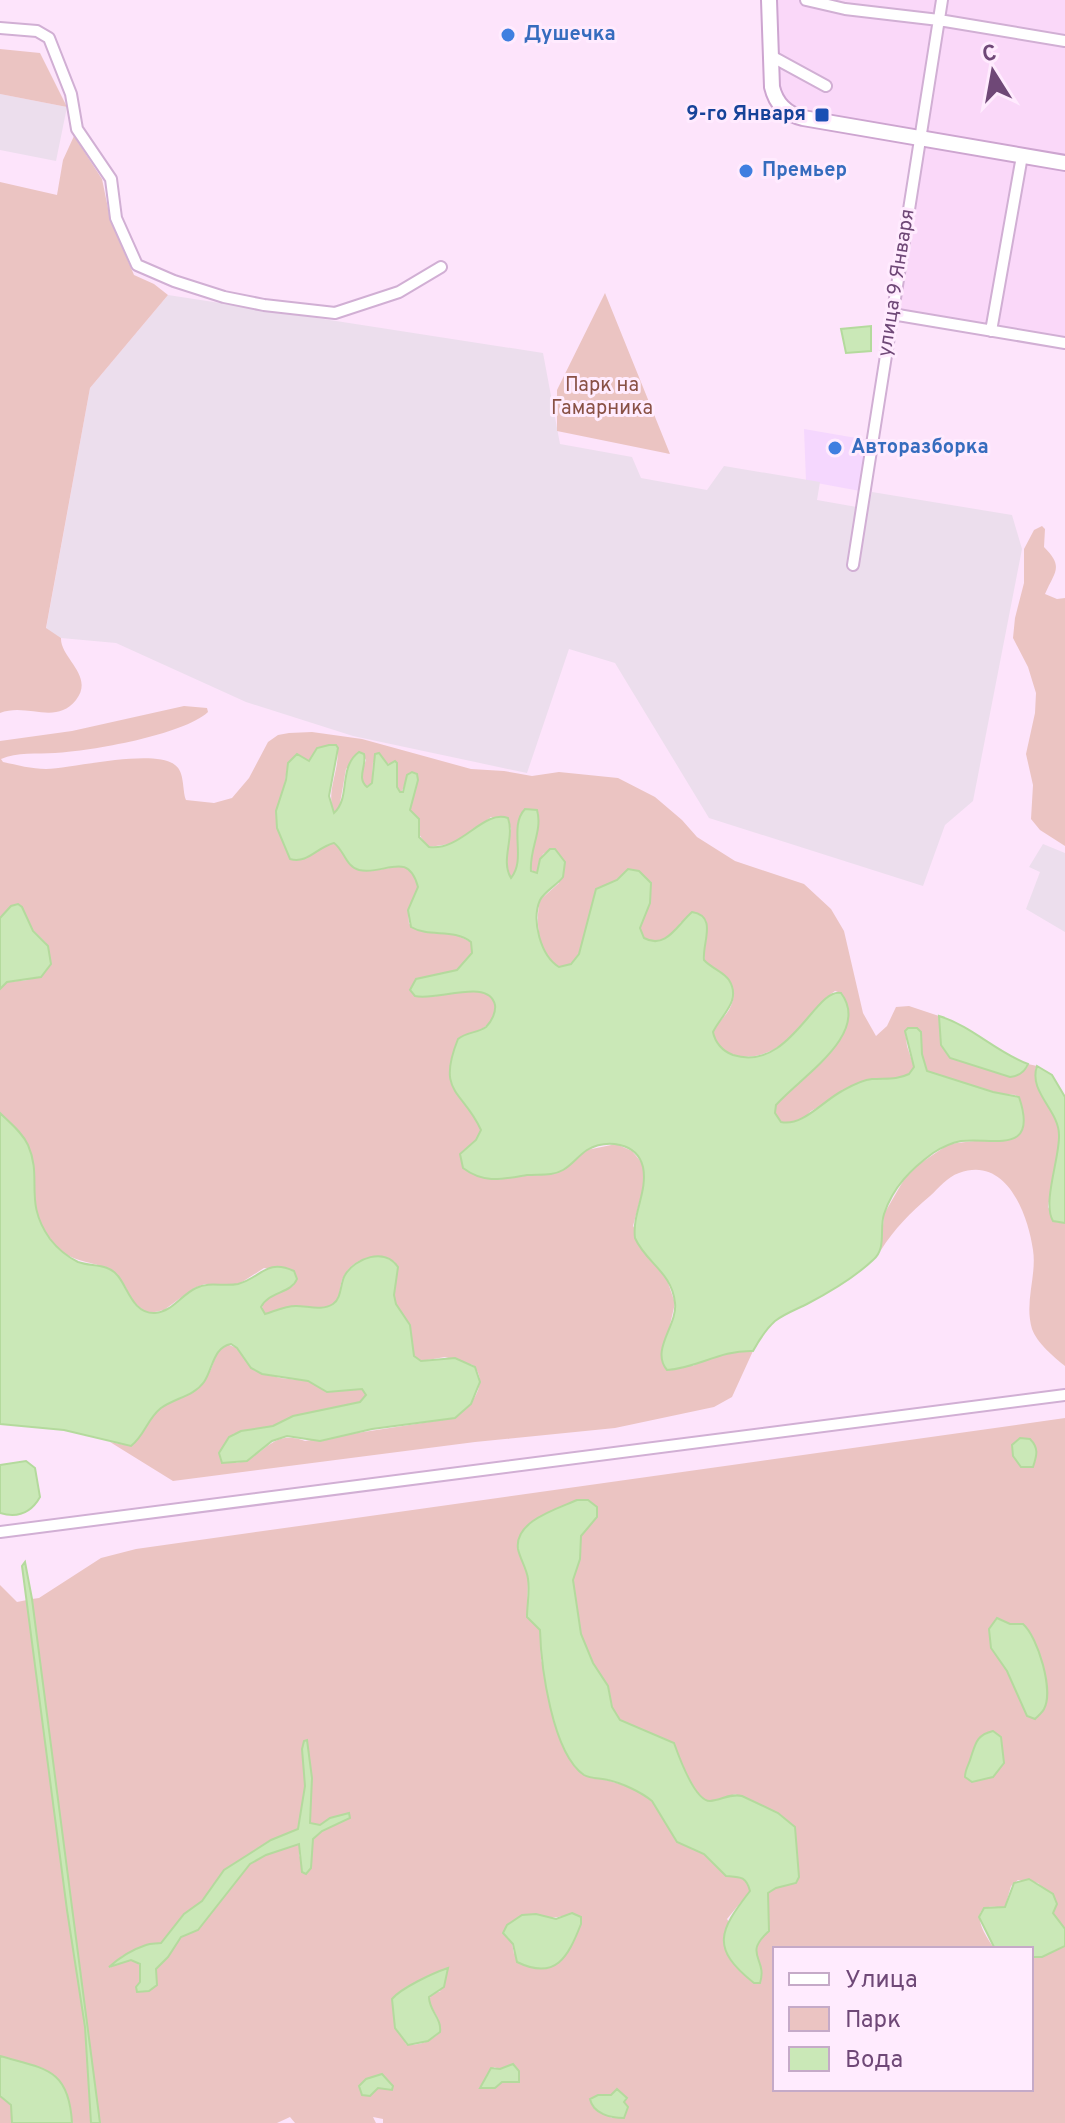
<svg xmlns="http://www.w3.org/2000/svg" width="1065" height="2123" font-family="Overpass,sans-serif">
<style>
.residential{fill:#fad8f9}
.commercial{fill:#f5d7fe}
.industrial{fill:#ecdeed}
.green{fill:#ebc4c2;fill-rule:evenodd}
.water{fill:#cae8b7;stroke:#b4da9d;stroke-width:2}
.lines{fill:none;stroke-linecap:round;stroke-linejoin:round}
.street-casing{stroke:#d1afd4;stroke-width:14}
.secondary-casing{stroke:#cda5d0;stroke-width:18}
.street{stroke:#fff;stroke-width:10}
.secondary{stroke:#fff;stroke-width:14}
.shop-dot{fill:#3f7fe0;stroke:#ffebfe;stroke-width:3}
.transit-dot{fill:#1a4fb4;stroke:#ffebfe;stroke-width:3}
.labels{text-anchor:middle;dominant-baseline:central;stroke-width:6;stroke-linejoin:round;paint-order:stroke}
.shop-label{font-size:20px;font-weight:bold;fill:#366cbe;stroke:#ffebfe;text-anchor:start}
.transit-label{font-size:20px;font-weight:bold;fill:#164399;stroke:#ffebfe;text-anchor:end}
.street-label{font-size:20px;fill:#6f4877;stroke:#ffebfe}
.park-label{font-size:20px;fill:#895145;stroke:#ffebfe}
</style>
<rect width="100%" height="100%" fill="#fde4fb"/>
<!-- residential -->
<path class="residential" d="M769,0H1065V343L892,314L919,138L780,105Z"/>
<!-- commercial -->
<path class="commercial" d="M804,429L868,440L860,491L806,481Z"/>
<!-- industrial -->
<path class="industrial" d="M0,94L67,107L56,161L0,150Z
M168,295L543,353L560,444L632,457L641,478L707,490L724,466L820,482L817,500L868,509L872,492L1012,515L1022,549L973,801L945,825L923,886L709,818L615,663L569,649L527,773L353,736L246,702L116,643L61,638L46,629L90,388Z
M1043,844L1065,853V932L1026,909L1040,872L1029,867Z"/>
<!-- green -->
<path class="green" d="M0,49L40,53L67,107L0,94Z
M74,136L102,179L110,218L134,275L154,284L168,295L90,388L46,628L61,638C60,658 95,676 76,700C55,726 27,702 0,713V182L57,195L63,160Z
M605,293L670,454L557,431V390Z
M1042,526L1045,529L1044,547C1064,567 1055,571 1045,594L1057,599L1065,598V846L1040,830L1031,819L1033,785L1026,754L1035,713L1036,693L1028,667L1013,638L1015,618L1024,583V549L1034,530Z
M184,706L207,708L208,712C183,735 91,751 55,753C37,754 17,752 1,759L3,762C17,765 32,769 46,769C74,768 154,748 175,765C185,772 182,790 186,800L214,803L232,798L249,778L268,742L278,735L289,733L312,732L362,739L471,769L504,771L532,776L559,772L618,778L655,797L682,820L697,837L735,861L804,884L831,909L844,931L863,1013L876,1036L887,1026L896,1007L909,1006L939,1016L950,1058L1010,1077L1027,1068L1028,1064L1037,1066L1035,1070L1043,1099L1056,1118L1060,1136L1048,1207L1056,1222L1065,1223V1366C1054,1357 1037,1343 1032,1329C1024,1302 1037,1276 1033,1250C1028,1214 1006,1155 959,1173C947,1177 939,1188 930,1196C910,1213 895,1228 881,1250L884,1214L909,1171L949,1144L974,1141L1024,1123L1023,1109L1016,1095L993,1093L927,1071L922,1054L921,1032L917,1028L905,1030L907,1046L914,1067L909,1074L890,1080L872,1079L811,1111L802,1120L783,1124L775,1113L776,1105L849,1011L841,993L835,991C821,1000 816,1011 805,1024C787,1044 760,1063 733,1055C722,1051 715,1042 713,1032C717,1023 724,1018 729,1010C743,984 721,975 705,962L704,951L707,936L681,922C671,935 661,947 644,938L640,928L650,903L639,871L628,869L615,881L585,937L577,959L567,966L559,967C538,954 535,923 540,900L559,883L553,848L543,854L536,874L530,868L539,814L525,809C508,827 526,859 511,878L506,865L511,828L491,817L456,843L429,847C421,841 409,816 410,806C410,794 419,786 417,774L410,772L401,793L397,787L398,772L391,764L373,762L372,783L365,787L361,774L366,760L361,752L346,769L339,809L334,813C325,790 341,770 337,746L309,761L301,756L288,763L277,829L286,845L337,844L354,868C360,869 368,870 374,870C397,869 410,857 418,887L408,910L409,924L434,933L449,932L471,942L472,953L457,970L415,996C437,1002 488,977 495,1004C497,1012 492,1021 486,1026C478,1033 466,1032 458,1039C436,1093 463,1090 481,1130L476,1140L462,1152L496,1180L561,1171L587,1150L616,1144L632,1151L642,1163L645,1181L633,1226L666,1277L675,1303L662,1360L693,1366C711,1355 731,1350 753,1351L732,1397L714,1407L615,1428L475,1442L173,1481L110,1442L131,1446C143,1436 140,1431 148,1420C164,1399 191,1399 208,1375C215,1365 214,1350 226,1344L237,1348L255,1371L280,1378L308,1381L328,1392L362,1388L366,1395L360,1402L293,1416L273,1426L233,1434L236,1463C266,1458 270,1428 305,1441L455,1418C471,1407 490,1383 473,1365L445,1357L421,1361L416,1359C410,1348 414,1338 410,1328C406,1317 397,1312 395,1300C393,1286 400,1275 395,1262C374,1252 351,1258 342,1280C339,1288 341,1299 333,1304C322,1311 308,1306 296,1306C285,1306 275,1311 265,1314L262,1309C264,1294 280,1291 293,1286L297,1279L294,1271L264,1268L239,1284H205L194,1288L164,1310L150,1313C126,1304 130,1284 114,1273C97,1260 77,1265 59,1249C21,1213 43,1190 30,1151C25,1135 12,1124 0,1113V989L7,982L28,980L46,943L29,926L22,907L0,918V741L72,731Z
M1065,1418V1930L1053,1913L1057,1905L1052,1894L1046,1892L1038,1883L1018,1880L1011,1886L1005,1907C999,1908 991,1905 985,1908C971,1915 988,1940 995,1949H775V2089H1031V1957H1042L1065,1946V2123H383V2119L373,2117L376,2123H295L290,2117L277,2123H100L32,1599L39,1598L101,1558L136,1549ZM597,1517L581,1536L580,1559L573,1580L581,1634L593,1663L608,1686L612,1707L620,1720L674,1743C678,1755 695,1795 704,1800C712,1804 727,1796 736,1794L796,1883L776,1888L768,1893L769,1931C751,1947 757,1954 762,1976L727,1919L750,1891L747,1881L743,1877L726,1876L704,1854L677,1842L652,1801C635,1787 611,1780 589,1777L541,1660L540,1630L527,1617L528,1579ZM997,1619L1010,1624L1027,1716L1007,1671L991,1648L989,1629ZM302,1744L310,1823L320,1825L330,1818L349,1813L350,1818L322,1831L313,1839L310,1870L307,1873L299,1855V1844L266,1855L250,1864L198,1930L181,1937L171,1952L156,1969L157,1981L136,1987L140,1983L141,1967L135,1960H127L109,1968L122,1956L148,1944L161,1943L184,1914L202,1901L224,1870L270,1840L298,1829L305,1786ZM569,1914L582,1921L579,1930L514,1954L512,1943L503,1933C515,1907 546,1924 569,1914ZM408,1989L441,1991L431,1994L429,2002L439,2020L440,2032C433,2041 416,2047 406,2044L392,2001L400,1991ZM494,2067L500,2069L505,2067L510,2083L502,2082L495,2088H480ZM617,2089L626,2098L623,2102L624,2118H612L594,2109L606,2094H613Z
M0,1585L17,1602L27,1600L67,1910L85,2027L91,2123H72L71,2116L42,2068L0,2056Z
M0,2096L11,2105L12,2123H0Z"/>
<!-- water -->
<path class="water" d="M871,326V351L846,353L841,329Z
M329,745H336L338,748L329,796L334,813C351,798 338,767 359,752L364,754C367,766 356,778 367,787L372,783L375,754L379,753L388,765L395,761L397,763V787L400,792H403L407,775L412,772L417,774L418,780L410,810L419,819V837L429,847C462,851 483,809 508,818C515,838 500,860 511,878C527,859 508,827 525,809L537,810C543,830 529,850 531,871L537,873L540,859L550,849H555L565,862L563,877C557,885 545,891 540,900C531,921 541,956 559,967L571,964L579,954L596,889L617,880L628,869L639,871L651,883L650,903L640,928L644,938C666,950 677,925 692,912C718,916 702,943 704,960C711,968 724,972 729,980C742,1001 721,1015 713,1032C715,1042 722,1051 733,1055C790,1073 815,987 841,993C872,1034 799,1078 776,1105L775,1113L781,1122C802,1127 823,1101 842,1091C851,1086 861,1080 872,1079C885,1078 897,1080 909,1074L914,1067L905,1031L908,1028H917L921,1032L922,1054L927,1071L993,1092L1019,1097C1039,1156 993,1137 961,1141C951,1143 942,1147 933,1153C911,1169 893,1187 884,1214C879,1230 887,1248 873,1260C854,1278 830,1292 807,1304C797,1309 784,1314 775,1321C765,1330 759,1340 753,1351C719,1350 698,1368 667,1370C650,1350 678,1325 675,1303C672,1272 646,1263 635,1238C632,1213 648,1192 643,1167C637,1142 606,1139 587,1150C578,1156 572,1165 563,1170C553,1176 539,1174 527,1175C503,1179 484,1184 463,1168L460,1154L476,1140L481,1130C463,1090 436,1094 458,1039C466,1032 478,1033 486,1027C492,1021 496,1012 495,1005C489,977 436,1002 415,996L410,990L416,979L457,970L472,953L471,942C453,928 430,938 411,927L408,910L418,887C408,849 384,876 359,870C346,867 344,850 334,843C317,847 308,864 290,859L277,828L276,811L286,780L288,763L297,754L309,761L317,748Z
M18,904L22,907L33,931L48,946L51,964L41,977L7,982L0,989V918L11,906Z
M939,1016C972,1026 996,1052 1028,1064C1025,1072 1018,1076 1010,1077L950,1058L941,1045Z
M1037,1066L1052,1075L1065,1097V1223L1053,1221C1042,1203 1060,1157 1059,1135C1059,1110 1028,1092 1037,1066Z
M0,1113C10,1123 22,1132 28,1145C43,1179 23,1201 50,1239C57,1248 68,1257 78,1262C92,1267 108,1263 118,1276C128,1288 133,1314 155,1313C172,1312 181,1295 196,1288C210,1281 223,1287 238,1284C261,1278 266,1258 294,1271L297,1279C291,1294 269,1291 261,1307L265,1314C275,1311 285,1306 296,1306C308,1306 322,1311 333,1304C342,1298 340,1283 345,1275C355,1258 385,1247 398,1267L394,1295L396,1304L410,1325L414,1356L421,1361L455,1358L475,1367L480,1382L471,1404L455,1418L372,1429L320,1441L287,1436L272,1441L247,1461L222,1463L219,1453L229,1437L241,1431L273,1426L293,1416L360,1402L366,1395L362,1389L327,1392L308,1381L262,1374L251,1368L237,1348L231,1344C213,1347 213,1369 204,1382C194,1396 175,1398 161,1408C147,1419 145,1435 131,1446L64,1430L0,1424Z
M1020,1438L1030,1439C1039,1448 1037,1455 1033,1467H1021L1013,1456L1012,1445Z
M26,1461L35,1468L40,1497C31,1513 17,1518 0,1513V1465Z
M577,1500H588L597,1507V1517L581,1536L580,1559L573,1580L581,1634L593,1663L608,1686L612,1707L620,1720L674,1743C679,1757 695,1801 710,1801C722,1800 730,1793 742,1796L778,1813L795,1827L799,1877L796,1883L776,1888L768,1893L769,1931C742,1955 768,1958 760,1983H754C710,1948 719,1931 750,1891C746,1876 740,1877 726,1876L704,1854L677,1842L652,1801C641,1792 622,1783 608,1780C600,1778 591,1779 584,1775C552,1753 541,1666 540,1630L527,1617C527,1605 530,1591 528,1579C527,1569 520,1559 518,1549C514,1521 557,1509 577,1500Z
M25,1562L32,1599L100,2123H91L85,2027L67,1910L22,1566Z
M997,1618L1010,1624H1023C1038,1637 1054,1691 1044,1709C1042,1713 1038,1716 1035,1719L1027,1716L1007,1671L991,1648L989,1629Z
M993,1731L1001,1737L1004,1763L993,1777L972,1782L965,1777C965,1769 969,1765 971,1757C976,1742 977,1735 993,1731Z
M307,1740L312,1778L310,1823L320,1825L330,1818L349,1813L350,1818L322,1831L313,1839L311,1868L306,1874L302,1872L299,1844L266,1855L250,1864L198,1930L181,1937L168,1957L156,1969L157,1985L149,1991L137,1992L136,1987L140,1982V1964L131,1960L109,1967C119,1958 134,1949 146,1945C151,1943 156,1944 161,1943L184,1914L202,1901L224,1870L271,1840L298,1829L305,1786L302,1749L304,1741Z
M1029,1879L1053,1894L1057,1904L1053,1913L1065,1929V1946L1042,1957H1031V1949H995L979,1917L984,1908L1005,1907L1014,1883Z
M572,1913L581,1917V1924C568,1957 556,1981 517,1962L513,1944L503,1933L507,1925L522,1915L536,1914L556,1919Z
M448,1968L444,1987L429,1997C429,2011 442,2018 440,2032L428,2041L408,2045L395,2028L392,1999C401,1988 433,1973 448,1968Z
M0,2056C45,2069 69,2068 72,2123H12L11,2105L0,2096Z
M513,2064L519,2071V2082H502L495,2088H480L491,2068L500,2069Z
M382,2074L393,2086L392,2090L378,2088L370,2096L362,2095L359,2086L366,2079Z
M617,2089L627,2098L624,2102L628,2107L624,2118C611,2118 593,2114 590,2099L598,2095H611Z"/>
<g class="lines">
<!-- street casing -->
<g class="street-casing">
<path id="street" d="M806,0L845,9L939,20L1065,41
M0,28L37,31L49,38L71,94L77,129L111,179L116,218L137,265L174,281L224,297L264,305L335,313L399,292L441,267
M771,56L826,86
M892,314L1065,343
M991,331L1022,156
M853,565L942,0
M0,1532L1065,1395"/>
</g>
<!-- secondary casing -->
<g class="secondary-casing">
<path id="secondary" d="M769,0L772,87C776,104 786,114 803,118L1065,163"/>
</g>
<!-- street -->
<use href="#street" class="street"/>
<!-- secondary -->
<use href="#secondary" class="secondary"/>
</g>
<!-- markers -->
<g class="shop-dot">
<circle cx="508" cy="35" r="8"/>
<circle cx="746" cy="171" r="8"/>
<circle cx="835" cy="448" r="8"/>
</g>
<rect class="transit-dot" x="814" y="107" width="16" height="16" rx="4"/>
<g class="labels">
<!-- shop labels -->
<g class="shop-label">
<text x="524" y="35">Душечка</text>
<text x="762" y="171">Премьер</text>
<text x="851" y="448">Авторазборка</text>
</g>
<!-- transit labels -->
<g class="transit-label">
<text x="806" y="115">9-го Января</text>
</g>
<!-- street labels -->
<g class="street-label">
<text transform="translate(897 283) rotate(-81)">улица 9 Января</text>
</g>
<!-- park labels -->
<g class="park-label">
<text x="602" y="386">Парк на<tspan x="602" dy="23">Гамарника</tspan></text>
</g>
</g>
<!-- legend -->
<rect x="773" y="1947" width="260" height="144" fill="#ffebfe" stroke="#c5aac8" stroke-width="2"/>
<rect x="789" y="1973" width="40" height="12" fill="#ffffff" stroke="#c5aac8" stroke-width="2"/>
<text x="845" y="1987" font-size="24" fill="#6f4877">Улица</text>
<rect x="789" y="2007" width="40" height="24" fill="#ebc4c2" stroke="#c5aac8" stroke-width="2"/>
<text x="845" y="2027" font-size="24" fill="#6f4877">Парк</text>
<rect x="789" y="2047" width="40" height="24" fill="#cae8b7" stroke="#c5aac8" stroke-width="2"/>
<text x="845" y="2067" font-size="24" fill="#6f4877">Вода</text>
<!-- north arrow -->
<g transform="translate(993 72) rotate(349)" stroke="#ffebfe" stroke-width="6" paint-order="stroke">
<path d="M0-6L14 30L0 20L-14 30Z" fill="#6f4877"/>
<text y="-12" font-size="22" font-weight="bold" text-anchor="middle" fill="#6f4877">С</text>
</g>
</svg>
